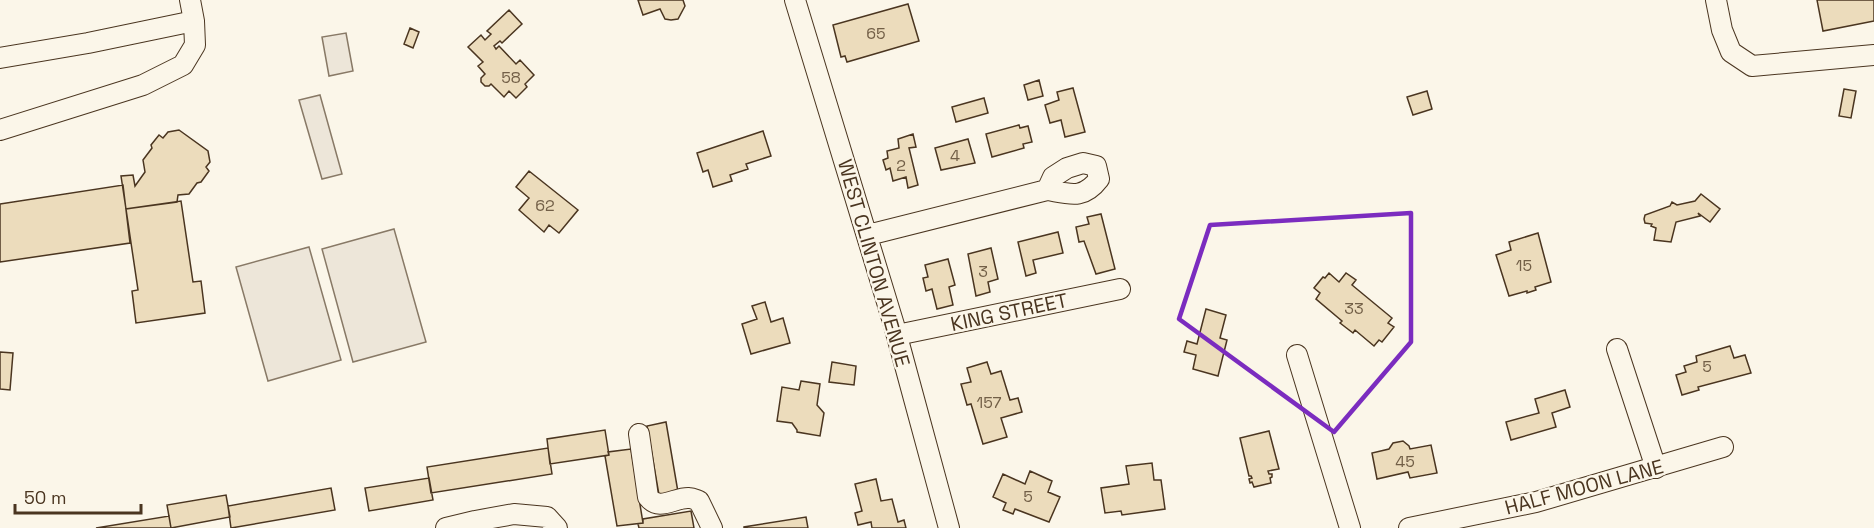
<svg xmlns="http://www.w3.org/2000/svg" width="1874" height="528" font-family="'Space Grotesk',sans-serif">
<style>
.green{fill:#ede6d9;stroke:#887966;stroke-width:1.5}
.building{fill:#ecdcbc;stroke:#4a3520;stroke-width:1.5}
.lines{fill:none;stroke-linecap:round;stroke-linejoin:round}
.minor-casing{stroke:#4a3520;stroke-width:22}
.minor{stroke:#fbf6e9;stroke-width:20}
.marked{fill:none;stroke:#7b2cbf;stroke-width:4.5;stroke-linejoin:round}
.labels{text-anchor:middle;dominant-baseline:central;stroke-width:4.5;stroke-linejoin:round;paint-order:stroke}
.number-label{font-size:16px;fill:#725f47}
.street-label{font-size:20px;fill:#4a3520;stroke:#fbf6e9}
</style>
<rect width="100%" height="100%" fill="#fbf6e9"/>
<!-- green -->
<path class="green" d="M346,33L353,71L329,76L322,37Z
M320,95L342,174L322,179L299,100Z
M394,229L426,342L353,362L322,249Z
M309,247L341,360L268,381L236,267Z"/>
<!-- building -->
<path class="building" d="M638,0H683L685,6L678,19L671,20L665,19L660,9L643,15Z
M1817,0H1874V21L1823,31Z
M908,4L919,41L847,62L845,56L841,57L833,25Z
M509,10L522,24L502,43L500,41L494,46L496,49L499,46L516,64L520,60L534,75L525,84L527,87L516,98L509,91L504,97L491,84L489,86H485L481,82V78L485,74L478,66L483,62L468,47L481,35L485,40L491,34L487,31Z
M410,28L419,32L413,48L404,44Z
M1039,80L1043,96L1028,100L1024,85Z
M1073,88L1085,132L1065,137L1061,120L1050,123L1045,105L1059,100L1057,92Z
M1844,89L1856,91L1851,118L1839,116Z
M1427,91L1432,109L1413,115L1407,97Z
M984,98L988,113L956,122L952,107Z
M1019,125L1020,128L1028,126L1032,142L1023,144L1024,148L992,157L986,134Z
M179,130L208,151L210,162L206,167L209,171L201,182L197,183L189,194L178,195L177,202L126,209L121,176L133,175L135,186L145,172L143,160L152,148L151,145L159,135L163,138L168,132Z
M763,131L771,156L746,164L748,169L730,175L732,181L713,187L708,170L703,172L697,153Z
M763,131L771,156L746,164L748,169L730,175L732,181L713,187L708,170L703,172L697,153Z
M913,134L916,147L909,148L918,185L908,188L906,177L893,181L890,168L886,170L883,160L888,158L887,151L899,148L898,139Z
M968,139L975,163L941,170L935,148Z
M529,171L578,210L559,233L549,225L544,232L519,210L529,198L516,187Z
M123,185L130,243L0,262V204Z
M1701,194L1720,209L1710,222L1698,213L1700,216L1676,222L1671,242L1654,240L1656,228L1651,226L1652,224L1645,223L1644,219L1645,215L1670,206L1672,202L1677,205L1695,201Z
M181,201L193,282L201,281L205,313L136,323L132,291L138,290L126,209Z
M1101,214L1115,269L1096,274L1084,241L1079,242L1076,227L1089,224L1087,217Z
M1058,232L1063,253L1033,260L1036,273L1026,276L1018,242Z
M1538,233L1551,282L1535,287L1536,290L1527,293V291L1509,296L1496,255L1511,250L1509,242Z
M991,248L998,279L988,282L990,292L976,296L968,254Z
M948,259L955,285L949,287L953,305L937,309L932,289L926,291L923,278L928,277L925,265Z
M1329,273L1339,282L1346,273L1356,280L1352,285L1392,318L1388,323L1394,327L1382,342L1379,340L1374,346L1355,330L1353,333L1340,323L1342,321L1316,299L1320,293L1314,288L1323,277L1325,278Z
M1329,273L1339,282L1346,273L1356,280L1352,285L1392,318L1388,323L1394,327L1382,342L1379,340L1374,346L1355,330L1353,333L1340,323L1342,321L1316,299L1320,293L1314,288L1323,277L1325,278Z
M765,302L771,322L783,318L790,343L751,354L742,324L757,319L752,306Z
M1206,309L1226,315L1220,338L1227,340L1218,376L1193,369L1196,355L1184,352L1187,341L1197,344Z
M1730,346L1734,358L1745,355L1751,373L1698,387L1699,390L1682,395L1676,375L1686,372L1684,366L1697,362L1696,356Z
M0,352L13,353L10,390L0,389Z
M832,362L856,366L854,385L829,382Z
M987,362L991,374L1001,371L1010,400L1018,398L1022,412L1001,418L1007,437L983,444L971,404L967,405L961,384L971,382L967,368Z
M801,381L820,384L817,405L824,413L820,436L797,432V430L792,423L777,421L782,387L799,390Z
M1565,390L1570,407L1552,413L1556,427L1511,440L1506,422L1539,413L1535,399Z
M666,422L678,492L659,495L647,426Z
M605,430L609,455L550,464L547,439Z
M1269,431L1279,469L1268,471L1269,474H1272V477L1270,478L1271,483L1254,487L1252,482L1250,483L1249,479L1252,478L1251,476H1249L1240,438Z
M1403,441L1409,446L1410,449L1431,445L1437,473L1410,478L1408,472L1377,479L1372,453L1389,449L1393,443Z
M548,448L552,474L431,493L427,467Z
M631,449L643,523L617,526L605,456L609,455L608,452Z
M1152,463L1154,480H1161L1165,509L1122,515L1121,511L1105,513L1101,488L1129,484L1126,466Z
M1030,471L1052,481L1048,492L1060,497L1049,522L1015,509L1013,514L1003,510L1006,503L993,497L1003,474L1025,484Z
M429,478L433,500L369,511L365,488Z
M876,479L881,501L892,499L898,522L904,520L906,528H872L871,522L858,525L855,513L862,511L855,484Z
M331,488L335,510L231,528L228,506Z
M226,495L230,517L171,528L167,505Z
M691,511L694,528H639L638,524L643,523V519Z
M169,516L171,528H96Z
M806,517L808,528H744V527Z"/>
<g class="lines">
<!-- minor casing -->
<g class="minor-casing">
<path id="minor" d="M795,0L894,325L949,528
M1716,0L1722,30L1731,52L1752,66L1874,55
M0,58L88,43L194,21
M0,130L143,85L183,65L195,45L194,21L190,0
M868,235L1047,190C1070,194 1083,200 1099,179L1096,166L1083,163L1067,168L1053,177L1047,190
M897,335L1120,289
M1617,349L1656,468
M1297,355L1350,528
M639,434L648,497C659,512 675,497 689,498C693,498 696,500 699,501L712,528
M446,528L475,521L514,514L547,517L557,528
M1409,528L1536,502L1723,447"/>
</g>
<!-- minor -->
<use href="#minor" class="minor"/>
</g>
<!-- marked area -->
<path class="marked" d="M1411,213V342L1334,432L1179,319L1210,225Z"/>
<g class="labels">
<!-- number labels -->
<g class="number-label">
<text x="876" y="33">65</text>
<text x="511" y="77">58</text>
<text x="955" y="155">4</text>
<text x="901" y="165">2</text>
<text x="545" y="205">62</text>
<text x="1524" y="265">15</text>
<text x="983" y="271">3</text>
<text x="1354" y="308">33</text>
<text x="1707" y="366">5</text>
<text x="989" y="402">157</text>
<text x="1405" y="461">45</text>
<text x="1028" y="496">5</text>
</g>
<!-- street labels -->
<g class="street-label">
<text transform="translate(874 263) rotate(74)">WEST CLINTON AVENUE</text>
<text transform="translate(1009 312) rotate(-12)">KING STREET</text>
<text transform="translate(1584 487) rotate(-15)">HALF MOON LANE</text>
</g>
</g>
<!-- scale -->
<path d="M15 504v9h126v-9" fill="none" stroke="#4a3520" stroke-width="3"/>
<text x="24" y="504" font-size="18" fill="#4a3520" stroke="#fbf6e9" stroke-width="4.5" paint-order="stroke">50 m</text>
</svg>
